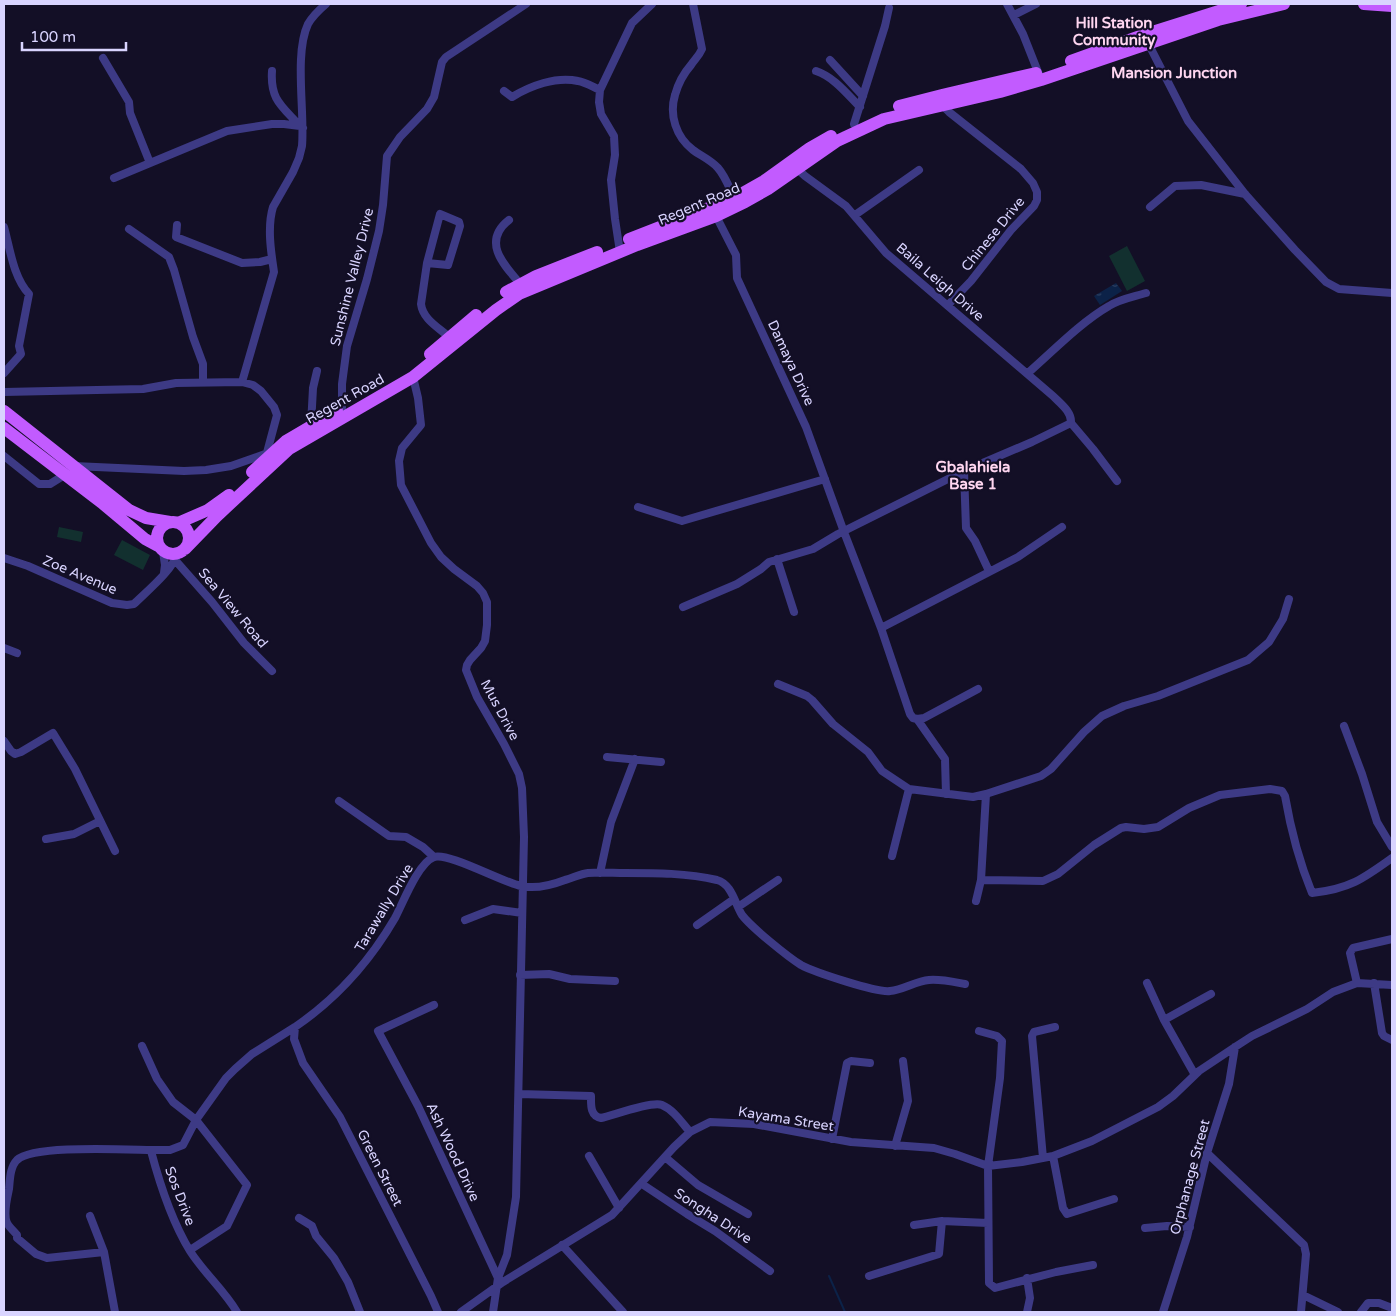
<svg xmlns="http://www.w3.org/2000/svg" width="1396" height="1316" font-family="'Varela Round',sans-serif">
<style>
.green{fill:#12302f}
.water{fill:url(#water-ripples)}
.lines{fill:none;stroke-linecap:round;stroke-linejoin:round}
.stream{stroke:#0c2248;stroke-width:2}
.street{stroke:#3d3a85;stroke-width:8}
.primary{stroke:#c25bff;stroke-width:12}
.labels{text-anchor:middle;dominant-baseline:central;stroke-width:4.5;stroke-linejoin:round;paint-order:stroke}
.street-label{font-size:14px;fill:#d9d4ff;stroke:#130f26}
.neighbourhood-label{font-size:15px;font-weight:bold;fill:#ffd6f0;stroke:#130f26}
</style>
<defs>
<pattern id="water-ripples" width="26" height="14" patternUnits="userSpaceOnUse" patternTransform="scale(1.25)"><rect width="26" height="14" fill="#0c2248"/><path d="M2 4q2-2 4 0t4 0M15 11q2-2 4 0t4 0" fill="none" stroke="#2f4163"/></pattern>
</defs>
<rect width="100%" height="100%" fill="#130f26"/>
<!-- green -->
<path class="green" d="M1127,246L1145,281L1127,291L1109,256Z
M59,527L83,532L81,542L57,537Z
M122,540L150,555L143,570L114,555Z"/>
<!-- water -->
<path class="water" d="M1116,283L1122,291L1100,305L1094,296Z"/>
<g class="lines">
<!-- stream -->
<path class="stream" d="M829,1276L845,1312"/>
<!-- street -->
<path class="street" d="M693,4L702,49C699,56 695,59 691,65C684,73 678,84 675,95C669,115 676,137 693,150C701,156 711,160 718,168C726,177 730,190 736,202
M1007,4L1023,34L1040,77
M1014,15L1036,4
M1147,41L1188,121L1245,194L1295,250L1326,282L1339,289L1392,293
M103,58L129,102L130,113L150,163
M830,60L863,96
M272,71C270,100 282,106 300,126
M816,71C834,77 847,94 860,107
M504,91L512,97C530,86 556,76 578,81C585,82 593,87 600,90
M942,103V105L949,112L1021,169L1033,183L1037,192V200L1034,206L1011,230L971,281L948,305
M854,124L885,26L889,8
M795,167L805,176L846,206L886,253L1053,396C1061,404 1072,412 1071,423
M114,178L227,131L272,124H284L300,126L303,128
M1150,207L1175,186L1201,185L1245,194
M715,214L736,255L737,278L806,427L844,532L881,628L910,714L913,718L917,719L945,759L946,794
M855,215L919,170
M509,220C480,243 506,267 523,287
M177,225L176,237L242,263L260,262L272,259
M4,227C10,248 13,277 29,294L19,346L21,354L4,373
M129,229L169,257L174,270L193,337L203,364V382
M620,252L615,219L611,180L615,155L614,136L601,114L599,102L600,90L632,23L652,4
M427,263L448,265L460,226L459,222L440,214L427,263L421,304C423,321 442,329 452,340
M1028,373C1052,352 1081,322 1109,306C1120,299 1133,297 1146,293
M413,377L418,398L421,425L402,448L399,461L401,485L431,543L441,557L454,569L477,586L483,593L487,602V625L485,641L481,648L470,660L467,665L466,670L477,697L504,744L519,774L522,788L524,837L516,1197L507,1255L498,1278L493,1312
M242,382L274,272C271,252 267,227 273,207L293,172L299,158L302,146C305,112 294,54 308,24C312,17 319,10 326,4
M4,392L143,389L176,383L242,382L253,385L261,391L274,407L277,415L265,460
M342,408V384L347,346L367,279L379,231L383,205L387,156L400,137L427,109L434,97L442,62L446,57L526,4
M1071,423L1093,449L1117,481
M311,425L313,388L317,371
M4,456L39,484H50L66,474
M74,466L184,471L206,470L231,466L265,454
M964,471L966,528L975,541L989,571
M638,507L682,521L825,479
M163,552L165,565L164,573
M4,558L28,566L112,603L127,605L134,604C146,592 173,570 177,554
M777,559L794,612
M175,560L212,602L244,643L272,671
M683,607L737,584L761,569L769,562L813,549L838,534L964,471L1032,442L1071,423
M881,628L1018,557L1062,527
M4,648L17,653
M778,684L807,696L812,700L833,724L868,752L882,771L909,789L973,797L986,794L1041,776L1051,769L1084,732L1102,716L1124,706L1158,696L1248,660L1269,642L1283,619L1289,599
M917,719L924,718L978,689
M1344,726L1362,774L1377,822L1392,847
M4,741L11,751L15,754L21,752L53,733L75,769L115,851
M607,757L661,762
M339,801L389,836L406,837L423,847L434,857
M46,839L74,834L100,821
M892,856L909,789
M600,873L611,822L635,759
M981,880L1043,881L1058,874L1094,845L1121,828L1126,827L1144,829L1158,827L1189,808L1220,795L1270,789L1282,791L1285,796C1291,831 1298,859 1312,893C1349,889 1363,879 1392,858
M976,901L981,880L986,794
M738,907L778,880
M465,920L493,909L522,913
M697,925L734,899
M520,975L549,974L570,979L615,981
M1147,983L1164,1020L1195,1075
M1357,983L1350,953L1353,948L1392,939
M1374,983L1382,1033L1384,1036L1392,1040
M434,1005L378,1031L418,1106L498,1278
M1164,1020L1211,994
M979,1031L997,1036L1002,1041L1000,1078L988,1166L989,1283L995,1288L1056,1272L1093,1265
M142,1046L157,1079L173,1102L196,1120L247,1185L227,1226L190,1250
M519,1094L591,1096C591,1105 590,1116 601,1118C614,1115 652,1101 662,1105C674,1110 682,1123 690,1132
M832,1139L847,1063L851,1061L870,1063
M895,1146L908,1101L903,1061
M151,1151C160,1185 171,1220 190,1251C204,1273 224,1290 237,1312
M1207,1153L1304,1245L1306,1254L1301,1312
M589,1156L619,1208
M1053,1156L1063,1208L1067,1214L1114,1199
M665,1157L698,1185L748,1214
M1043,1158L1032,1036L1034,1032L1055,1027
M642,1184L687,1214L715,1231L770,1271
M90,1216L104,1252L115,1312
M299,1218L312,1226L316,1236L334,1258L348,1282L360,1312
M914,1225L942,1221
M1145,1228L1167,1226L1190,1227
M562,1245L623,1312
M104,1252L47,1258L36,1254L17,1238V1235C14,1231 9,1227 7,1223C3,1214 7,1198 9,1189C10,1179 10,1167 17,1160C35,1143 142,1151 170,1150L183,1145L196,1120L226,1078L235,1069L252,1054L295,1027
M869,1276L939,1254L942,1221L988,1223
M1303,1295L1338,1312
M438,1312L431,1296L340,1117L303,1063L294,1039L295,1027C336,999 370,961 395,918C403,903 418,863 434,857C448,852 502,882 521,886C535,889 552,885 565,880C573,878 580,874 588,873C600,872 613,873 625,873C656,873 687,873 717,880C732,884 735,904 742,915C751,927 788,957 801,965C814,972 877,993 890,991C903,990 916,981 929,980C941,979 954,982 965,984
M461,1312L503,1282L612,1215L674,1147L690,1132L710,1122L754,1124L851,1142L934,1148L955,1154L988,1166L1022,1162L1053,1156L1092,1141L1158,1107L1173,1096L1199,1071L1235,1047L1252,1036L1307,1009L1333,992L1357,983L1392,985
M1027,1312L1030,1298L1027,1278
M1163,1312L1187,1237L1207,1153L1229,1084L1235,1047
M1361,1312L1368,1303H1379L1392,1308"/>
<!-- primary -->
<path class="primary" d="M1364,4L1392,6
M1071,61L1146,34L1241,4
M899,106L942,95L1036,73
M629,239L734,198L764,181L810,148L831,136
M506,292L536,276L597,252
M430,354L476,315
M4,411L129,510L146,518L170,522
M4,428L102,503L145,539L158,546
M252,472L286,441L337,411
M157 538a16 16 0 1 1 32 0a16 16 0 1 1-32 0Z
M178,523L208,510L229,495
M185,549L217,516L289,449L413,377L496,310L519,294L637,245L716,216L745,202L768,189L837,141L884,119L1000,92L1041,80L1218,20L1284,4"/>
</g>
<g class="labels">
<!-- street labels -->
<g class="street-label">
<text transform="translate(699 204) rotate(-23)">Regent Road</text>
<text transform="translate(993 234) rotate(-51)">Chinese Drive</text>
<text transform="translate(352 277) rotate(-76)">Sunshine Valley Drive</text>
<text transform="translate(940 282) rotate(41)">Baila Leigh Drive</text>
<text transform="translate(791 363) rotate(65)">Damaya Drive</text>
<text transform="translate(345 399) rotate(-29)">Regent Road</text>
<text transform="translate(80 575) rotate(23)">Zoe Avenue</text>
<text transform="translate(233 608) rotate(50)">Sea View Road</text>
<text transform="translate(500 710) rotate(62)">Mus Drive</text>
<text transform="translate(384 908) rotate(-59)">Tarawally Drive</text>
<text transform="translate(786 1119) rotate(9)">Kayama Street</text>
<text transform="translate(453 1152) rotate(65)">Ash Wood Drive</text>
<text transform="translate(380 1168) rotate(63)">Green Street</text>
<text transform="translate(1190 1177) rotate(-75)">Orphanage Street</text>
<text transform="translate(180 1196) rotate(69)">Sos Drive</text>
<text transform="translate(713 1216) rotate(33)">Songha Drive</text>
</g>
<!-- neighbourhood labels -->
<g class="neighbourhood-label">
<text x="1114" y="23">Hill Station<tspan x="1114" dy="17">Community</tspan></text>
<text x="1174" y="73">Mansion Junction</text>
<text x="973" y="467">Gbalahiela<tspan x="973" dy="17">Base 1</tspan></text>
</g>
</g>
<!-- border -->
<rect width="1396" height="1316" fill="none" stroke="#d9d4ff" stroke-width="10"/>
<!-- scale -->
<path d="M22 42v8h104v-8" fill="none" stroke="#d9d4ff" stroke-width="2.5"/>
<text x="30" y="42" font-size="15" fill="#d9d4ff" stroke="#130f26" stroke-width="4" paint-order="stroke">100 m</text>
</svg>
